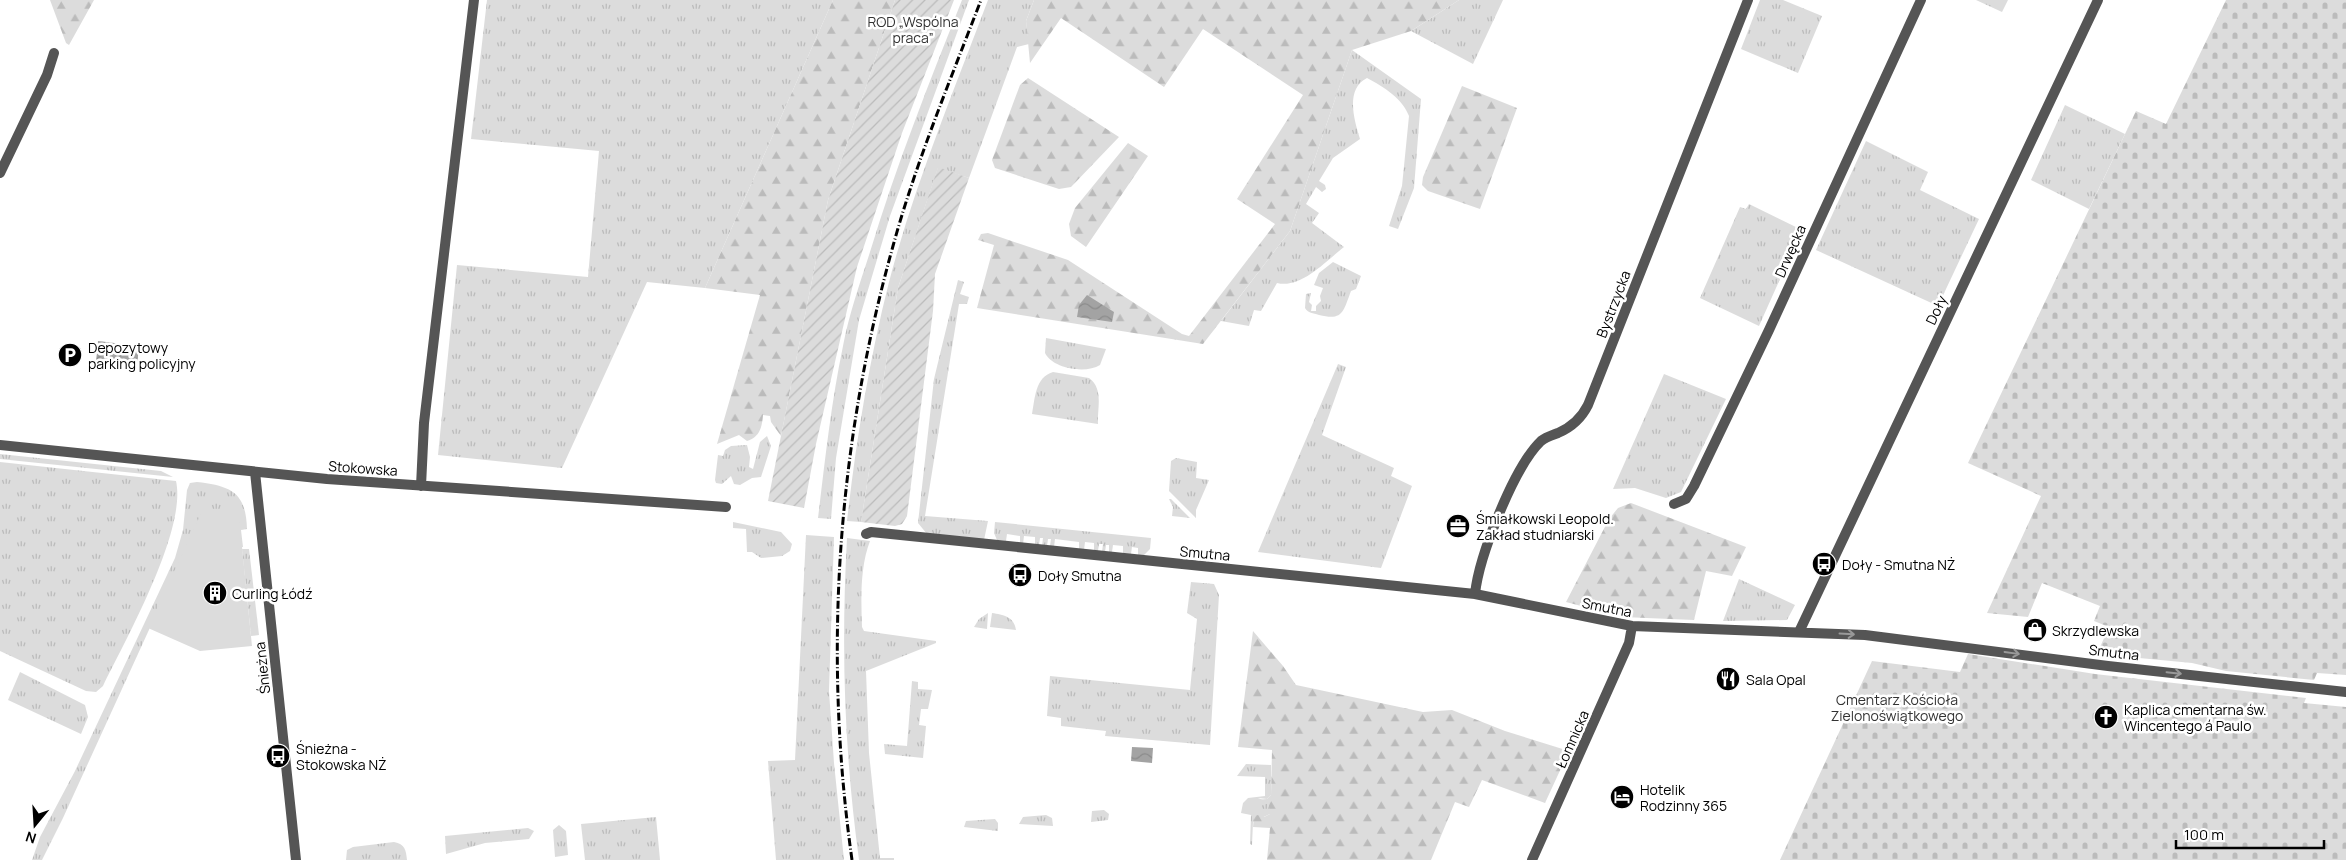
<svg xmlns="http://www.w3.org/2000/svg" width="2346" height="860" font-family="Manrope,sans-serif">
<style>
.grass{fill:url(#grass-tufts)}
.forest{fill:url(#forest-firs)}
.cemetery{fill:url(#cemetery-stones)}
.garden{fill:url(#garden-furrows)}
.pitch{fill:#dcdcdc}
.water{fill:url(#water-waves)}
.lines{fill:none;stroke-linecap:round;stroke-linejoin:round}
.minor{stroke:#555;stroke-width:10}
.rail{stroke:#000;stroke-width:3;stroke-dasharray:8 2.5 1 2.5;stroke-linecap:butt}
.oneway{stroke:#999}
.labels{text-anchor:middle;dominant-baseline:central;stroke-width:5;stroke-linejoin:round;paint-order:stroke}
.park-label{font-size:14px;fill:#333;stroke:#fff}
.street-label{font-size:14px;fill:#000;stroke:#fff}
.poi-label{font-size:14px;fill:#000;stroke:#fff;text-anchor:start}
</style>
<defs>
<pattern id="grass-tufts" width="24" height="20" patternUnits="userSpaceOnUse" patternTransform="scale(1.25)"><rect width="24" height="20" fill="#dcdcdc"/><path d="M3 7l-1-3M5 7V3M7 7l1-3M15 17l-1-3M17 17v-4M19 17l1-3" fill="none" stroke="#bbb"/></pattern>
<pattern id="forest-firs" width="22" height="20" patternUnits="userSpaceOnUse" patternTransform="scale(1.25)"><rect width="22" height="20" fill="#dcdcdc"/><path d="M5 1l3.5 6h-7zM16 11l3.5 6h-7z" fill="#bbb"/></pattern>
<pattern id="cemetery-stones" width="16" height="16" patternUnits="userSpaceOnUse" patternTransform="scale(1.25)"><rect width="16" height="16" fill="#dcdcdc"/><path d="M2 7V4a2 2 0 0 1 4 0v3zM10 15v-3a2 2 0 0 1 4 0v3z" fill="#bbb"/></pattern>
<pattern id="garden-furrows" width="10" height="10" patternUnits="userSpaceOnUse" patternTransform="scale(1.25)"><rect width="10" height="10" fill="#dcdcdc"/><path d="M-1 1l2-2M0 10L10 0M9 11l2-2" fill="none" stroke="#bbb"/></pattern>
<pattern id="water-waves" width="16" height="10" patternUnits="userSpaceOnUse" patternTransform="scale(1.25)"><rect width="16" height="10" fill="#a3a3a3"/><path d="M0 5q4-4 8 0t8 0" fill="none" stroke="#8b8b8b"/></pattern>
</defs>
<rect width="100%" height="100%" fill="#fff"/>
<!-- grass -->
<path class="grass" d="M487,0H833L705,288L647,282L562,468L438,455L457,265L588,277L599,151L471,139Z
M962,0H969L890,216L859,320L836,458L831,519L818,518C825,461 831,403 843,346C849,314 860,283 870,252C896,166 929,83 962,0Z
M988,0H1034L1026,21L1029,44L1017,47L969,178L938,168L898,288L861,522L847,521C856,441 869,361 889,282C914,186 953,93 988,0Z
M1459,0H1503L1473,64L1411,31Z
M1760,0H1783L1822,16L1798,73L1741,49Z
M1976,0H2008L2002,12Z
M1352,50L1421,99L1414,188L1398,229L1389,226L1402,186L1409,116C1402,98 1384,87 1367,78C1345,89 1354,120 1360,139L1333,158L1319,181L1325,185L1326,189L1322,192L1316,187L1306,204L1319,213L1312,223L1344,247C1326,261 1301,289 1277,283L1261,311L1254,310L1249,326L1221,321L1290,231Z
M2065,105L2125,134L2089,209L2031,180Z
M1866,141L1928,172L1920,190L1979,219L1938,306L1816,250Z
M1749,204L1802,230L1759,326L1700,298L1740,207L1746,209Z
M1333,262L1361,276L1356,289L1351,291C1343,312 1343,321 1319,315C1313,313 1308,313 1305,308L1306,294L1311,293L1309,302L1312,305L1311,311H1316V306L1321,301L1320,296L1323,288L1314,285L1319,273Z
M958,280L964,282L960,294L969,297L967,304H959L925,516L988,521L984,540L927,534L918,523L934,379Z
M1046,338L1106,349L1100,365C1086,374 1053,369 1045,353Z
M1338,364L1346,367L1322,435L1394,468L1391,476L1412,486L1381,568L1258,552Z
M1053,372L1089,378C1104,389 1097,408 1098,424L1032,414C1035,399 1035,377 1053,372Z
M1664,374L1726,399L1681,492L1666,498L1635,488L1613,489Z
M767,436L771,446L761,477L752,478L740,485L734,484L731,476L722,484L716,483L715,480L718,455L723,456L725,450L731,446L747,445L750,457L749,467L753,469L760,442Z
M0,454L161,471L173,477L0,459Z
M1176,458L1197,462L1196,478L1209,480L1196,510V518L1169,491L1171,461Z
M0,462L176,481C187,530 126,639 103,686L96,692L86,691L0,651Z
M197,482C231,486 246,492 247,529L241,530L243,547L185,551L63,818L42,860H32L40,837L75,771L175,558L183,530L187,490L190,483Z
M1169,499H1171L1190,518L1172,516L1173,507Z
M733,522L781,532L792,544L790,551L782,556L761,558L752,552H747L746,529L733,528Z
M995,522L1151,538L1150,549L1143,556L1138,555V548L1132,547L1131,554H1123V546L1113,545L1112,552H1109V545H1106L1105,552H1102L1103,544H1099L1098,551H1094V543L1085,542L1084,550L1079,549V542L1055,539L1054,547L1050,546L1051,539H1048L1047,546H1042L1043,538H1040L1039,545H1035V537L1024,536L1023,544L1020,543V536L1007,534L1006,541L997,540L994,533Z
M806,535L834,537L829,691L834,763L844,860H776L768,761L795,760Z
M847,538L870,541C860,567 861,599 862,627L864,631L936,641V643L866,671L869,753L880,858H894V860H859C844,749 841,649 847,538Z
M242,549H249L259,635L251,636Z
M1739,579L1795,605L1787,620L1723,621Z
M1191,582L1214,584L1219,595L1210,745L1105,736L1106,731L1061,726V718L1047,716L1050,676L1190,690L1197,619L1187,613Z
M988,613L987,629L974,627L979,619Z
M992,613C1003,615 1014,616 1016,630L990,627Z
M20,672L85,705L88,717L81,734L8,700Z
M912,681L918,682V689L932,690L928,709H921L919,725L926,726L923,758L885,754L884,744L907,746Z
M1246,764L1271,765V795L1267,799L1258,798L1270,803V814L1253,822L1252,845L1250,844L1251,815L1241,813L1243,803L1248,798L1265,796V777L1237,776Z
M1104,810L1109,814L1108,820L1091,822L1092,811Z
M1046,815L1052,818L1053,826L1019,824L1023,817Z
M656,817L660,860H585L581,824Z
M995,819L998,823V831L964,827L966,821Z
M559,825L566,831L568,855L555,857L553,830Z
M528,828L534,831L529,839L485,843L446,854L445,836Z
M394,842C405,844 406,850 407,860H346L347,850L353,847Z"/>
<!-- forest -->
<path class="forest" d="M50,0H94L69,45L66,43Z
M833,0H895L828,200L781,436L771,422L770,416L763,415C762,427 760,437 747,441L739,435L717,444L760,295L705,288Z
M1034,0H1459L1411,31L1352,50L1290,231L1203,344L977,308L994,245L978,240L981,234L988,233L1068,260L1182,334L1189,336L1275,224L1237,199L1303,95L1203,29L1164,87L1061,18L1030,63L1026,21Z
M1028,78L1119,137L1071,187L1059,189L995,168L992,160L1020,85Z
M1462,86L1517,108L1480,209L1428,191L1422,185L1423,177Z
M1128,143L1148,156L1086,247L1071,236L1069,224L1075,208Z
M1631,503L1746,547L1732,576L1706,571L1694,620L1623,617L1566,602L1609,519L1618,508Z
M1253,631L1283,666L1296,685L1423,712L1452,710L1505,731L1569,751L1545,803L1482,780L1469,807L1455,802L1431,860H1267L1270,828L1253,827L1254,816L1258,815L1264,817L1270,814L1269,803L1255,808L1252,805L1253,800L1267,799L1271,795L1272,750L1238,747Z"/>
<!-- cemetery -->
<path class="cemetery" d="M2226,0H2346V675L2317,673L2314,680L2226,671L2192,663L2097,654L2109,627L2094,621L2100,606L2042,583L2028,617L1987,613L2041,496L1968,463L2136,111L2166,124Z
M1968,654L2095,674L2306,698L2304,703L2346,707V860H1780L1872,661L1960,672Z"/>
<!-- garden -->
<path class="garden" d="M895,0H954L902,133L857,267L816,444L804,508L768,501L828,200Z
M938,167L969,178L935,274L933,311L907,516L902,524L895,526L861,522L898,288Z"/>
<!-- pitch -->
<path class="pitch" d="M231,505L238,507L252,646L200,651L148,628L204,507L227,515Z"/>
<!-- water -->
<path class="water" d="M1087,295L1114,312L1112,322L1077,317L1079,305Z
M98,341L139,346L137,366L96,362Z
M1132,747L1153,748L1152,763L1131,761Z"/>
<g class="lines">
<!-- minor -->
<path class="minor" d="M0,173L47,75L54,53
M0,445L327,479L726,507
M255,472L296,860
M421,486L424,423L474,0
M1674,504L1686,499L1694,486L1769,330L1921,0
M866,534L871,532L1475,594L1632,626L1865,635L2108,666L2346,692
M1475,594C1479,556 1514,467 1541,441C1546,437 1553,435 1558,433C1572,427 1581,419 1588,405L1748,0
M1799,632L2098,0
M1532,860L1629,643L1632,626"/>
<!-- rail -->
<path class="rail" d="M852,860C823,654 837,447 893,246C916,162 950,81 981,0"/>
</g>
<!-- one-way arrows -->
<defs><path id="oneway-shaft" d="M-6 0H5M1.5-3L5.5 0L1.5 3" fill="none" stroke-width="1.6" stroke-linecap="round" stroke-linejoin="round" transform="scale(1.25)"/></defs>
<g class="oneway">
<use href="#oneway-shaft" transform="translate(1847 634) rotate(3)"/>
<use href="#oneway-shaft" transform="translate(2012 653) rotate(8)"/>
<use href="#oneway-shaft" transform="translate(2174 673) rotate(6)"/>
</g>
<!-- icons -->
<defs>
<g id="parking-disc" transform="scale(1.25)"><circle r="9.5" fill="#000" stroke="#fff"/><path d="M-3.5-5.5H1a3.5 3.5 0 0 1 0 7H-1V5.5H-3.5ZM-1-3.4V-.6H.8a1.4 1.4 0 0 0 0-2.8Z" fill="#fff"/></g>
<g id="office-disc" transform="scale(1.25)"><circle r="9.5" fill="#000" stroke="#fff"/><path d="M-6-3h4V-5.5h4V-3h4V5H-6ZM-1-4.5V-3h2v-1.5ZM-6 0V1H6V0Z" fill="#fff"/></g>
<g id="bus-disc" transform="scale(1.25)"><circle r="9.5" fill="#000" stroke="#fff"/><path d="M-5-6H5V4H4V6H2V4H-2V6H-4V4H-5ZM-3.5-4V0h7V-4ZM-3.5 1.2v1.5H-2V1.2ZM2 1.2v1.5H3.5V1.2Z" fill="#fff"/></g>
<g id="building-disc" transform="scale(1.25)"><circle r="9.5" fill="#000" stroke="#fff"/><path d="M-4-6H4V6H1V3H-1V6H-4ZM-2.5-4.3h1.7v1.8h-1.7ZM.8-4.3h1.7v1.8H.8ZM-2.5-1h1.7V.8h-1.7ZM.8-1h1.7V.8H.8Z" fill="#fff"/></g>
<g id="shop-disc" transform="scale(1.25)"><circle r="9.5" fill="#000" stroke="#fff"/><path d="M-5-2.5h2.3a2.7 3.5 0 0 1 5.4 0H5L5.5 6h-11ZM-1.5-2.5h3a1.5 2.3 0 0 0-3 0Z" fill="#fff"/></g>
<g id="restaurant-disc" transform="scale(1.25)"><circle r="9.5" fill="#000" stroke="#fff"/><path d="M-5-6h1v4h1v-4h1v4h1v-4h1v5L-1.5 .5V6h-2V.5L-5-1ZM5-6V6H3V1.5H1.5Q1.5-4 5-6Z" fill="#fff"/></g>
<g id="church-disc" transform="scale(1.25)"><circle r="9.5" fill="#000" stroke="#fff"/><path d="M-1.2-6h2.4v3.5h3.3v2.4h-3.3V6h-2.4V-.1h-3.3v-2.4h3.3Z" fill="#fff"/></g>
<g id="hotel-disc" transform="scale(1.25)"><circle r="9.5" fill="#000" stroke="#fff"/><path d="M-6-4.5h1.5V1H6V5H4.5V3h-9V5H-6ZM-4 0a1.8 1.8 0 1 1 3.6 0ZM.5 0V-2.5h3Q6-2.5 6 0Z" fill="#fff"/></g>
</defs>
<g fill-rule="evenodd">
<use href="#parking-disc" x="70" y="355"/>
<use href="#office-disc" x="1458" y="526"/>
<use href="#bus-disc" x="1824" y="564"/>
<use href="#bus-disc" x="1020" y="575"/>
<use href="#building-disc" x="215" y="593"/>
<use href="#shop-disc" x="2035" y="630"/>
<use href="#restaurant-disc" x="1728" y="679"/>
<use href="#church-disc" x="2106" y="717"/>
<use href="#bus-disc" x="278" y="756"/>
<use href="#hotel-disc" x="1622" y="797"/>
</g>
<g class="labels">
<!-- park labels -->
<g class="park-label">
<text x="913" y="21">ROD „Wspólna<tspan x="913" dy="16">praca”</tspan></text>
<text x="1897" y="699">Cmentarz Kościoła<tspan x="1897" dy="16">Zielonoświątkowego</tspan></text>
</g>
<!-- street labels -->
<g class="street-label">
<text transform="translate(1790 251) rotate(-66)">Drwęcka</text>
<text transform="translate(1613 304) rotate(-69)">Bystrzycka</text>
<text transform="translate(1936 310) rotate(-65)">Doły</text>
<text transform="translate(363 468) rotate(4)">Stokowska</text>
<text transform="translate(1205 553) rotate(5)">Smutna</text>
<text transform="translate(1607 607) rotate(11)">Smutna</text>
<text transform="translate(2114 652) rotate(7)">Smutna</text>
<text transform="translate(262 668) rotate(-96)">Śnieżna</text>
<text transform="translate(1572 739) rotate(-66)">Łomnicka</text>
</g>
<!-- poi labels -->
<g class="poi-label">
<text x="88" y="347">Depozytowy<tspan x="88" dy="16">parking policyjny</tspan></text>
<text x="1476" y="518">Śmiałkowski Leopold.<tspan x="1476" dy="16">Zakład studniarski</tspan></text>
<text x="1842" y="564">Doły - Smutna NŻ</text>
<text x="1038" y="575">Doły Smutna</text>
<text x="232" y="593">Curling Łódź</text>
<text x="2052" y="630">Skrzydlewska</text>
<text x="1746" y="679">Sala Opal</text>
<text x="2124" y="709">Kaplica cmentarna św.<tspan x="2124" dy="16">Wincentego á Paulo</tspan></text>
<text x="296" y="748">Śnieżna -<tspan x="296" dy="16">Stokowska NŻ</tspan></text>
<text x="1640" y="789">Hotelik<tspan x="1640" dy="16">Rodzinny 365</tspan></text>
</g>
</g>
<!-- north arrow -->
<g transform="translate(35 825) rotate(198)" stroke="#ffffff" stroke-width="4" paint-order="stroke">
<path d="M0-4L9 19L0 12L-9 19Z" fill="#000000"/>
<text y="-8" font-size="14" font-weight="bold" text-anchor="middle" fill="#000000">N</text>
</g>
<!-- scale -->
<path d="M2176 840v8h148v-8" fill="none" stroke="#000000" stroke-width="2.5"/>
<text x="2184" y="840" font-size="15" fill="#000000" stroke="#ffffff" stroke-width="4" paint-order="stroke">100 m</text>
</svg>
